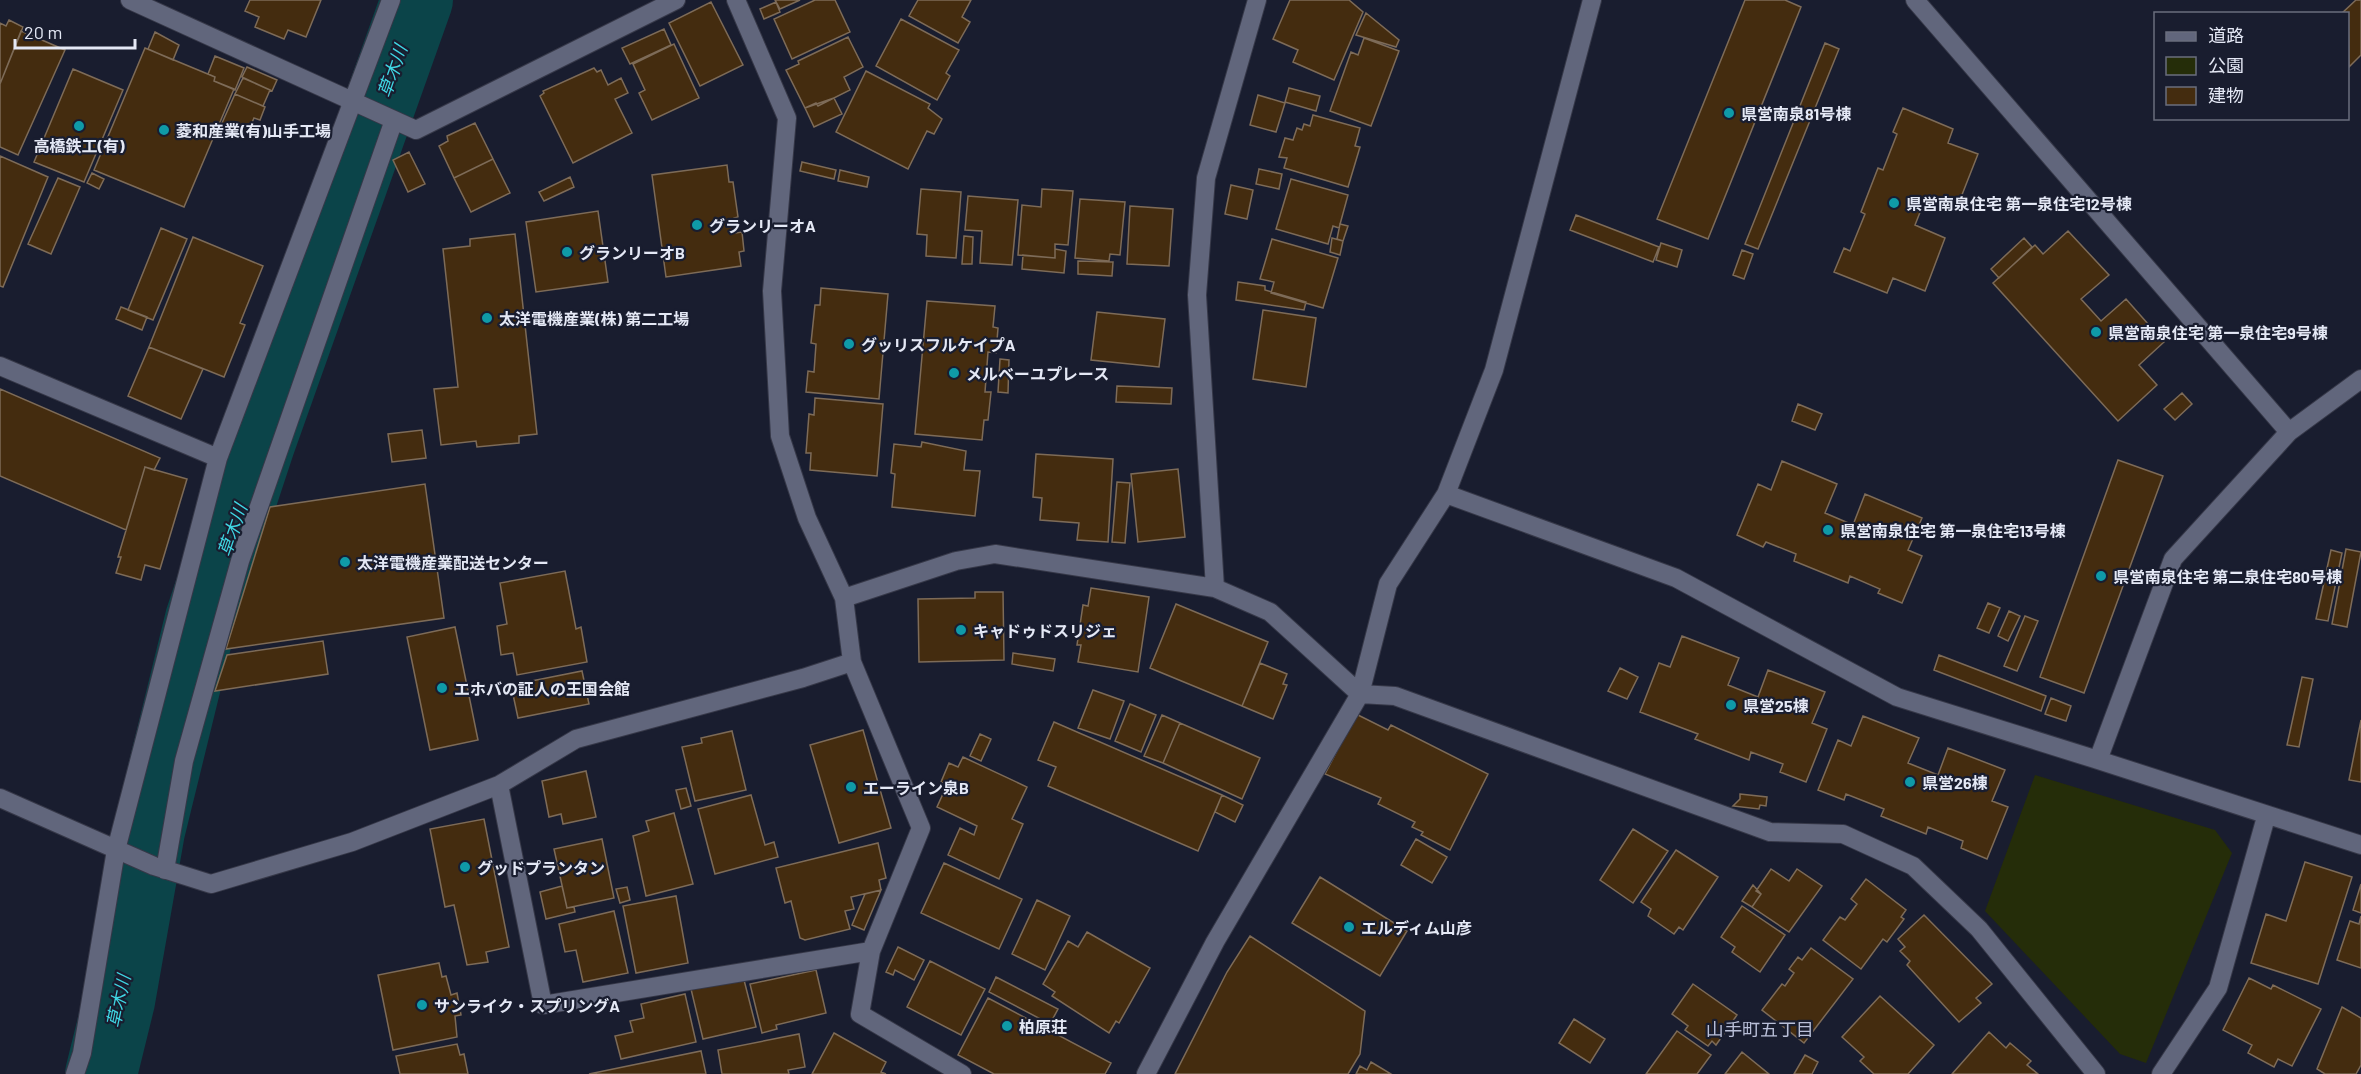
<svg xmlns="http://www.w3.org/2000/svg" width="2361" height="1074" font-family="Barlow,'Noto Sans JP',sans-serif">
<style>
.green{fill:#252d09}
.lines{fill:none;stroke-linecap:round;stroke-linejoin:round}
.river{stroke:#0b4449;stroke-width:72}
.building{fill:#442c0f;stroke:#7d6b58;stroke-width:1.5}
.minor-casing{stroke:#363848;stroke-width:20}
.minor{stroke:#61667c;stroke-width:18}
.culture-dot{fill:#0f9aa8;stroke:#191d2f;stroke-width:2}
.labels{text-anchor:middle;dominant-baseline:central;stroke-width:4.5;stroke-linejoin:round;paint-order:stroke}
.poi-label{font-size:16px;font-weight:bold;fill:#e4e8f5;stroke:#191d2f;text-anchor:start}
.water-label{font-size:18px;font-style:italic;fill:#3fd6e3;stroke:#191d2f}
.neighbourhood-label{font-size:18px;fill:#b9bfd8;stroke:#191d2f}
</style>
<rect width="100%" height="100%" fill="#191d2f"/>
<!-- green -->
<path class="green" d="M2035,775L2215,830L2232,853L2146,1063L2120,1054L1985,911Z"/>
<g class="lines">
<!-- river -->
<path class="river" d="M101,1074L119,1001L149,831L201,619L259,444L417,0"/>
</g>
<!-- building -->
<path class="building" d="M250,0H321L306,37L288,30L284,39L255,27L259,17L245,11Z
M775,0H800L780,9Z
M815,0H835L850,32L792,59L774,19Z
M918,0H971L962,17L970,22L958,43L909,16Z
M1290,0H1349L1363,12L1334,80L1293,62L1298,50L1273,39Z
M1745,0H1785L1801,7L1708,239L1657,219Z
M2356,0H2361V55L2349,67L2348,14H2341Z
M711,2L743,65L700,86L669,23Z
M776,2L780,12L764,19L760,9Z
M1366,13L1399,40L1396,47L1356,35Z
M901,19L959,50L946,73L950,76L937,100L876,66Z
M9,20L23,27L0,84V23L6,26Z
M664,29L671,45L630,64L622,48Z
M21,31L65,50L18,155L0,147V84Z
M155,32L179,45L173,60L148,49Z
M848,37L863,67L844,77L850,90L818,106L816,103L805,108L786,70L799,64L798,61Z
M1364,38L1399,51L1371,126L1330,111L1351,52L1358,55Z
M1825,43L1839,49L1758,249L1745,244Z
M674,44L699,98L652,120L639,93L645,90L633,64Z
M145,48L215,77L214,81L234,89L184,207L94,170Z
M215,56L244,68L235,90L214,81L215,77L208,74Z
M247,67L277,80L272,91L242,77Z
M594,68L597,72L601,70L608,85L621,78L628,93L615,99L632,133L573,163L540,96L544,93L543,91Z
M73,69L123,90L84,182L34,162Z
M866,71L930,104L928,108L942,119L934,134L927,131L908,169L836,132Z
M243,78L270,90L263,106L235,94Z
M1289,88L1320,96L1316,111L1285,102Z
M235,94L265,107L260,120L254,118L247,134L222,123Z
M1258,95L1285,103L1276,132L1250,125Z
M834,98L842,114L814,127L805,108Z
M1903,108L1953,129L1948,143L1978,154L1956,210L1926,197L1915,225L1945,238L1925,291L1893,278L1887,293L1834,272L1844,248L1850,251L1865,214L1861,212L1878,168L1883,170L1897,134L1893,132Z
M1313,115L1360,128L1355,146L1360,147L1348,187L1284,168L1287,158L1279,157L1285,138L1293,140L1297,128L1302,130L1304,124L1310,126Z
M475,123L493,159L454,178L439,146L448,141L447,136Z
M409,152L425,184L408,192L393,160Z
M0,156L48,177L3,287L0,286Z
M493,159L510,193L471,212L454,178Z
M802,162L836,170L834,179L800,171Z
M727,165L729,182H733L738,217L734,218L736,233L742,232L744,251L739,252L741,266L666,277L652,175Z
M1259,169L1282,174L1279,189L1256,184Z
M840,170L869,177L867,187L838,181Z
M92,173L104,179L99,189L87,183Z
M570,177L574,187L544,201L539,192Z
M58,178L80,187L51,254L28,244Z
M1291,179L1348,195L1339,228L1333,226L1328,244L1276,229Z
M1231,185L1253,190L1247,219L1225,214Z
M921,189L961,192L956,258L926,256L927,235L917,234Z
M1042,189L1073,191L1068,245L1055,244V258L1018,255L1022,205L1041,207Z
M968,196L1018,200L1012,265L980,263L982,231L965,230Z
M1080,199L1125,202L1120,255L1110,254L1109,261L1075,258Z
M1130,206L1173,209L1169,266L1127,264Z
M598,211L608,282L536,292L526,222Z
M1576,215L1659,247L1653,262L1570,230Z
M1340,224L1348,226L1343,241L1337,239Z
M161,228L187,239L153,320L128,310Z
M2068,231L2109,275L2081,299L2101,321L2126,299L2164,342L2139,365L2157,385L2118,421L1993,283L2035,245L2043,254Z
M515,234L537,434L519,436V443L477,447L476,441L441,445L434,389L458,387L443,249L470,246V239Z
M964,236L973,237L972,264H962Z
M193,237L263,266L240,323L245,325L224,377L149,347Z
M1332,238L1343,241L1340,255L1330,252Z
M2024,238L2032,247L1999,278L1991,269Z
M1272,239L1338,258L1323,308L1271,293L1274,282L1260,279Z
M1661,243L1682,250L1677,267L1656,260Z
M1055,249L1066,251L1064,273L1022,269L1023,255L1055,258Z
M1742,250L1753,254L1744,279L1733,275Z
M1078,261L1113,262L1112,276L1078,274Z
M1238,282L1265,286V290L1306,302L1304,310L1236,300Z
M821,288L888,294L879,399L806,392L808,371L814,372L816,344L811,343L815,305H820Z
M927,301L995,306L993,327L998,328L996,353L988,352L985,392H991L988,420H984L982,440L915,434Z
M121,307L147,317L142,330L116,319Z
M1263,310L1316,318L1306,387L1253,379Z
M1097,312L1165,319L1159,367L1091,360Z
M149,347L203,369L181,419L128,396Z
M1000,359L1009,360L1008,393L998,392Z
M1117,386L1172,388L1171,404L1116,402Z
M0,389L160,458L154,470L145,467L126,530L0,476Z
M2182,393L2192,404L2175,420L2164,409Z
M815,398L883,404L877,476L810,470L811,453H806L809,414L814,415Z
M1798,404L1822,414L1815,430L1792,421Z
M422,430L426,458L392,462L388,434Z
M922,442L966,451L964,470L980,471L975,516L892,507L895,474L891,473L894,444L921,447Z
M1036,454L1113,459L1108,542L1077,540L1079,523L1040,520L1042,498L1033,497Z
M2118,460L2163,476L2084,693L2040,677Z
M1782,461L1837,484L1825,513L1853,525L1865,494L1922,518L1908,550L1922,556L1902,603L1878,593L1880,589L1850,576L1848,583L1794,561L1796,554L1766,542L1763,547L1737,535L1758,484L1771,490Z
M145,467L187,479L160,569L145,565L141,580L116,573L121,557H118Z
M1178,469L1185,537L1138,542L1131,474Z
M1117,482L1130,483L1125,543L1112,542Z
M425,484L444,618L226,649L270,507Z
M2346,549L2361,552L2347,627L2332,624Z
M2331,550L2342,553L2328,621L2316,619Z
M565,571L576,629L581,627L587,662L517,675L513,653L501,655L497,626L507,624L500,583Z
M1091,588L1149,597L1138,672L1078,662L1081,645H1077L1083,605L1088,606Z
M975,592H1003L1004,660L919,662L918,599L975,598Z
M1988,603L2000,608L1989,633L1977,628Z
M1176,604L1268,642L1242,706L1150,668Z
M2009,611L2020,616L2008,641L1998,636Z
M2025,616L2038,621L2017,671L2004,666Z
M455,627L478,740L430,750L407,637Z
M1682,636L1739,658L1728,685L1758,697L1768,670L1825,692L1812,723L1827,729L1806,782L1780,772L1783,764L1751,752L1749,760L1695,739L1698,734L1640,712L1659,663L1670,667Z
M323,641L328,674L215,691L227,655Z
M1013,653L1055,659L1053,671L1012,664Z
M1939,655L2046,696L2041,711L1934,670Z
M1260,663L1287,674L1283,684L1287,685L1273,719L1242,706Z
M1620,668L1638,677L1627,699L1608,691Z
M582,671L589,704L518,718L511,685Z
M2302,677L2313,679L2299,747L2287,745Z
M1093,690L1124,701L1110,739L1078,728Z
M2051,698L2071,706L2066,721L2045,714Z
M1130,704L1156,715L1141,752L1115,741Z
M1356,714L1388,730L1391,725L1488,774L1450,850L1421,835L1423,832L1412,827L1415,822L1378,804L1381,798L1325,774Z
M1162,715L1180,723L1163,763L1144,756Z
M1863,716L1919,738L1908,763L1938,775L1948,748L2005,770L1992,801L2008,807L1987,859L1961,848L1963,841L1928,827L1926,834L1881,816L1884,809L1846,794L1844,800L1818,790L1838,740L1851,746Z
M2361,720V782L2349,780Z
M1054,722L1222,795L1198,851L1048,786L1056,767L1038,760Z
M1180,723L1260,758L1242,799L1163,763Z
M863,730L891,828L839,843L810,745Z
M732,731L746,790L695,801L682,747L702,743L701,738Z
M980,734L991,739L981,761L970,756Z
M963,757L1027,787L1012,819L1023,824L999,879L948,855L960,828L974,835L977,826L937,807L947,785L941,782L949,763L958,767Z
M586,771L596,817L563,824L561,814L549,817L542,781Z
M686,788L691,806L681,809L676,790Z
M1740,794L1767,797L1766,806L1760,805L1759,809L1733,806L1740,799Z
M751,795L765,845L774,842L778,857L715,874L698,809Z
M1222,795L1243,805L1235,822L1215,812Z
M674,813L693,884L646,896L633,836L649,831L646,821Z
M484,819L509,947L486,952L488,962L467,965L454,905L445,907L430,829Z
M1633,829L1668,851L1633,903L1600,880Z
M602,839L614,898L567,908L554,849Z
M1416,839L1447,857L1432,883L1401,865Z
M878,843L886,878L879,880L881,890L851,897L854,909L845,911L850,929L805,940L800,938L791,901L785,903L776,868Z
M1676,850L1718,877L1683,930L1679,927L1674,934L1648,916L1651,909L1641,902Z
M2305,862L2352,877L2318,984L2251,963L2266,914L2286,921Z
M944,863L1022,899L999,949L921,913Z
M1771,869L1789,881L1797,869L1822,886L1789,932L1752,907L1761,894L1756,891Z
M1320,877L1407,931L1380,976L1292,923Z
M1866,879L1906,910L1901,917L1904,919L1887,942L1883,939L1861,969L1823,940L1840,917L1845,920L1857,904L1851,899Z
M2361,884V913L2353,910Z
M1753,885L1761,894L1752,907L1742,901Z
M562,886L567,908L574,907L575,912L546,919L540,892Z
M627,887L630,900L620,903L616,889Z
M881,890L864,930L852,925L865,894Z
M676,896L688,963L636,973L623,906Z
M1037,900L1070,916L1045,970L1012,954Z
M1742,906L1785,935L1760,972L1732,952L1735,947L1721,937Z
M614,911L628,973L583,982L576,950L565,952L559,924Z
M1924,915L1992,984L1976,998L1981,1003L1959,1022L1907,965L1910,961L1900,951L1905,947L1898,939Z
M2361,916V968L2337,960L2350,921L2359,924Z
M1087,932L1150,968L1119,1023L1116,1021L1109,1033L1052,996L1055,992L1043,984L1068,941L1078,947Z
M1250,936L1365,1011L1360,1054L1348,1074H1175L1227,972Z
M898,947L924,960L914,980L895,970L893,975L886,972Z
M1811,948L1853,979L1804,1043L1762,1010L1782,984L1785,986L1794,973L1789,969L1798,957L1802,960Z
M930,961L985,989L961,1035L907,1007Z
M439,963L442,977L446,976L451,995L457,993L461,1015L455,1016L457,1037L393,1050L378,975Z
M816,970L826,1013L776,1025L777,1029L762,1033L750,984Z
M743,976L756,1027L703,1039L691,989Z
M996,977L1058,1009L1050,1024L989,992Z
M2249,978L2271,989L2273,985L2321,1009L2292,1066L2278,1059L2274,1067L2248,1053L2252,1045L2223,1030Z
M1693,984L1737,1015L1716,1045L1712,1041L1708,1046L1685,1030L1688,1026L1672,1014Z
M685,994L696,1042L621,1059L615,1036L633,1032L630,1021L644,1018L641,1004Z
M1880,996L1934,1045L1908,1074H1874L1860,1061L1864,1057L1842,1037Z
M988,998L1111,1063L1105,1074H994L958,1055Z
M2342,1007L2361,1018V1065L2356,1074H2325L2317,1069Z
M1574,1019L1605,1039L1590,1063L1559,1043Z
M1677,1031L1711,1055L1697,1074H1646Z
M1989,1032L2006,1048L2010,1043L2031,1061L2027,1065L2038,1074H1952Z
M834,1033L886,1062L881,1072L886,1074H812Z
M799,1034L805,1067L788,1070L789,1074H722L718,1050Z
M457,1044L460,1055L464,1054L468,1074H400L396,1056Z
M701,1051L706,1074H589Z
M1742,1052L1769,1074H1725Z
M1805,1055L1818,1062L1812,1074H1794Z
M1371,1062L1391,1074H1356L1360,1066L1367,1070Z"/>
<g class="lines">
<!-- minor casing -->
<g class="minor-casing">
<path id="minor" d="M130,0L416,130L676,0
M736,0L787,118L772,291L780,436L807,518L844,598L852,662L921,828L871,951L860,1014L962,1074
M1915,0L2289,432
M0,366L218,458
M2361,379L2289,432L2173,559L2098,760L2361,845
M1446,494L1494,370L1592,0
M1215,588L1197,295L1206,178L1257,0
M844,598L956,561L995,554L1215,588L1270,612L1360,694L1395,696L1770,832L1843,834L1913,866L1979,929L2096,1074
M499,785L543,1005L871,951
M0,798L154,866L211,884L352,842L499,785L576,739L803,678L852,662
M165,870L184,761L240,561L394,120
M75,1074L82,1053L116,850L218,458L391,0
M1146,1074L1215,942L1360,694L1388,584L1446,494L1676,578L1897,697L2098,760
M2161,1074L2218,988L2266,817"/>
</g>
<!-- minor -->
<use href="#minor" class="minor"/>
</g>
<!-- markers -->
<g class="culture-dot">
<circle cx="1729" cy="113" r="6"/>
<circle cx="79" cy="126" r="6"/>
<circle cx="164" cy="130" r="6"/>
<circle cx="1894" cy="203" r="6"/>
<circle cx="697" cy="225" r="6"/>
<circle cx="567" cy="252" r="6"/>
<circle cx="487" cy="318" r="6"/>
<circle cx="2096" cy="332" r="6"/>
<circle cx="849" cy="344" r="6"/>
<circle cx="954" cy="373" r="6"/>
<circle cx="1828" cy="530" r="6"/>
<circle cx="345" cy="562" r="6"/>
<circle cx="2101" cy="576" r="6"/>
<circle cx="961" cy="630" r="6"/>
<circle cx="442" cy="688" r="6"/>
<circle cx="1731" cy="705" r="6"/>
<circle cx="1910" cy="782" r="6"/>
<circle cx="851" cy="787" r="6"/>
<circle cx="465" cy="867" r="6"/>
<circle cx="1349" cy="927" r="6"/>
<circle cx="422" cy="1005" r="6"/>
<circle cx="1007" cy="1026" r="6"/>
</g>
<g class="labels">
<!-- poi labels -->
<g class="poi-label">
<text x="1741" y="113">県営南泉81号棟</text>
<text x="176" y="130">菱和産業(有)山手工場</text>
<text x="79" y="145" text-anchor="middle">高橋鉄工(有)</text>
<text x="1906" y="203">県営南泉住宅 第一泉住宅12号棟</text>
<text x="709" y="225">グランリーオA</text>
<text x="579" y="252">グランリーオB</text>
<text x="499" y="318">太洋電機産業(株) 第二工場</text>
<text x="2108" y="332">県営南泉住宅 第一泉住宅9号棟</text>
<text x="861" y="344">グッリスフルケイプA</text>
<text x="966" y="373">メルベーユプレース</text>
<text x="1840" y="530">県営南泉住宅 第一泉住宅13号棟</text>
<text x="357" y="562">太洋電機産業配送センター</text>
<text x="2113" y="576">県営南泉住宅 第二泉住宅80号棟</text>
<text x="973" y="630">キャドゥドスリジェ</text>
<text x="454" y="688">エホバの証人の王国会館</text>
<text x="1743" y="705">県営25棟</text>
<text x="1922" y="782">県営26棟</text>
<text x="863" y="787">エーライン泉B</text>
<text x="477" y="867">グッドプランタン</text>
<text x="1361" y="927">エルディム山彦</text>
<text x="434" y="1005">サンライク・スプリングA</text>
<text x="1019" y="1026">柏原荘</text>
</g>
<!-- water labels -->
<g class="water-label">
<text transform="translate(392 71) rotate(-71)">草木川</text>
<text transform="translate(232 530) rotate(-71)">草木川</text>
<text transform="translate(118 1001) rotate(-78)">草木川</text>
</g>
<!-- neighbourhood labels -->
<g class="neighbourhood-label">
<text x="1760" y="1029">山手町五丁目</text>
</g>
</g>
<!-- legend -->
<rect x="2154" y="12" width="195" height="108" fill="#191d2f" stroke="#6a6e7e" stroke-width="1.5"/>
<rect x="2166" y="32" width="30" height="9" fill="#61667c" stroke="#6a6e7e" stroke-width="1.5"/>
<text x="2208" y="42" font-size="18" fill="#e4e8f5">道路</text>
<rect x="2166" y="57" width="30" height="18" fill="#252d09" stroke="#6a6e7e" stroke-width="1.5"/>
<text x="2208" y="72" font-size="18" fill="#e4e8f5">公園</text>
<rect x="2166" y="87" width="30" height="18" fill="#442c0f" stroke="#6a6e7e" stroke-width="1.5"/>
<text x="2208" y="102" font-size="18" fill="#e4e8f5">建物</text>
<!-- scale -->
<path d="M15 39v9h120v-9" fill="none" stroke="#e4e8f5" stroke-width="3"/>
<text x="24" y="39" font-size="18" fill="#e4e8f5" stroke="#191d2f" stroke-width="4.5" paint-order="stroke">20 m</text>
</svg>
